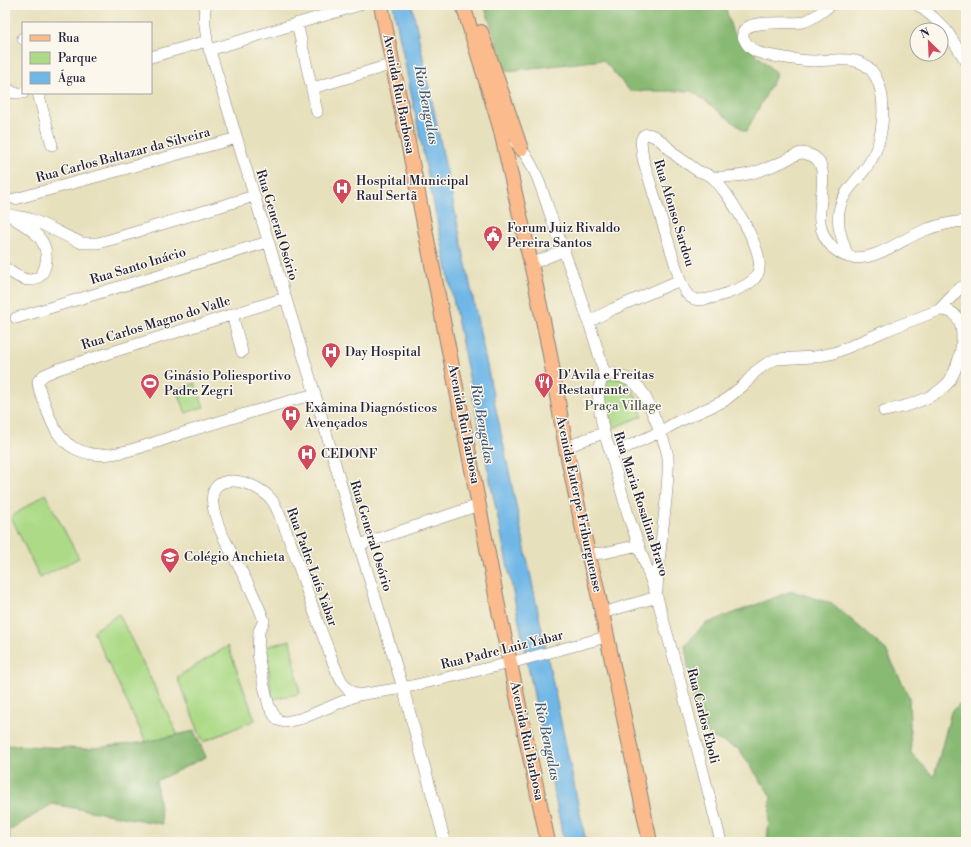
<svg xmlns="http://www.w3.org/2000/svg" width="971" height="847" font-family="'Libre Bodoni',serif">
<style>
.green{fill:#acda86;stroke:#677e60}
.forest{fill:#89ba73;stroke:#566e57}
.water{fill:#70b7e7;stroke:#496c91}
.lines{fill:none;stroke-linecap:round;stroke-linejoin:round}
.minor-casing{stroke:#84817c;stroke-width:12}
.major-casing{stroke:#84817c;stroke-width:16}
.minor{stroke:#fff;stroke-width:11}
.major{stroke:#fbbb8c;stroke-width:14}
.labels{text-anchor:middle;dominant-baseline:central;stroke-width:3;stroke-linejoin:round;paint-order:stroke}
.street-label{font-size:13px;fill:#22223b;stroke:#fbf7ec}
.poi-label{font-size:13px;fill:#22223b;stroke:#fbf7ec;text-anchor:start}
.park-label{font-size:13px;fill:#4b5952;stroke:#fbf7ec}
.water-label{font-size:14px;font-style:italic;fill:#3d5677;stroke:#fbf7ec}
</style>
<rect width="100%" height="100%" fill="#fbf7ec"/>
<filter id="ink" filterUnits="userSpaceOnUse"><feTurbulence type="fractalNoise" baseFrequency=".025" numOctaves="2"/><feDisplacementMap in="SourceGraphic" scale="8" xChannelSelector="R" yChannelSelector="G"/><feConvolveMatrix kernelMatrix="1 2 1 2 8 2 1 2 1" color-interpolation-filters="sRGB"/></filter>
<filter id="wash" filterUnits="userSpaceOnUse"><feTurbulence type="fractalNoise" baseFrequency=".012" numOctaves="4" result="noise"/><feDisplacementMap in="SourceGraphic" scale="16" xChannelSelector="R" yChannelSelector="G"/><feGaussianBlur stdDeviation="0.9" result="paint"/><feColorMatrix in="noise" values="0 0 0 0 0 0 0 0 0 0 0 0 0 0 0 0 0 1.4 0 .05"/><feComposite in="paint" operator="in"/></filter>
<g filter="url(#wash)">
<rect width="100%" height="100%" fill="#e7e0bc"/>
<!-- green -->
<path class="green" d="M607,379C611,379 616,378 620,379C634,383 639,404 642,416L613,428L604,395Z
M195,383L204,407L186,413L177,390Z
M45,494L79,558L40,578L11,517Z
M119,614L178,735L146,742L93,631Z
M290,640L300,694L272,699L266,647Z
M228,646L255,720L203,742L177,677Z"/>
<!-- forest -->
<path class="forest" d="M484,5H725L732,31L777,74L746,132L692,91H630L603,60L506,71Z
M792,591L833,604L886,650L909,697L911,753L934,777L951,712L966,698V842H767L771,796L739,749L709,736L694,705L685,645L705,624Z
M194,731L206,757L156,781L162,824L52,804L9,831V842H5V745L86,749L146,742Z"/>
<!-- water -->
<path class="water" d="M393,5H412L586,842H564Z"/>
</g>
<g filter="url(#ink)">
<g class="lines">
<!-- minor casing -->
<g class="minor-casing">
<path id="minor" d="M206,5C202,15 206,30 207,41L315,394L348,509L403,688L445,842
M831,5C822,11 814,19 803,22C790,25 746,18 743,33C742,37 745,41 747,44C754,53 763,54 774,56C787,58 800,61 813,61C827,61 842,58 855,61C862,62 866,65 871,70C890,93 884,142 868,165C859,179 844,190 840,207C835,225 843,241 848,257
M918,5L933,17L946,30L966,61
M297,23L317,112
M23,38V39
M209,50L359,5
M151,57L207,41
M5,87L14,93H23
M313,88L393,64
M38,93L52,145
M516,143C537,165 543,195 553,222C572,272 590,321 604,372
M712,177C724,177 736,177 748,174C760,171 771,167 782,162C788,159 794,155 801,153C804,153 807,154 810,155C833,162 817,204 820,222C821,231 826,241 833,248C838,252 843,256 849,257C876,262 901,239 925,230C938,225 952,222 966,221
M15,199L237,138
M5,213C13,217 21,216 30,219C48,226 65,236 82,243H98L113,239L254,196
M531,264L565,250
M5,268C12,273 21,280 30,280C48,280 50,251 41,240C35,230 21,224 12,217
M285,298L58,369L44,375L38,381C38,389 42,397 45,404C53,430 63,449 92,454C118,458 155,442 180,434C225,420 270,406 315,394
M939,310L960,288L966,285
M232,314L242,352
M16,318L268,242
M588,322L613,309L680,280L643,159L641,141L643,136L647,134C660,136 668,149 678,157C685,162 691,166 698,171C703,173 708,174 712,177C727,190 763,248 759,268C759,272 757,276 754,279C746,288 706,303 694,299C686,296 683,288 680,280
M604,372L598,391L600,412L604,433L611,454L629,518L657,597L678,673L721,842
M604,372C636,378 641,385 653,414C658,426 666,445 668,457C669,472 667,486 666,500C663,530 658,560 657,591
M566,448L586,439L604,433
M611,454L660,432L677,422L724,401L745,384L755,372L766,364L776,359L814,357L834,353L851,346L887,330L939,310C944,310 949,310 954,314C970,327 959,372 946,385C931,400 905,407 884,411
M359,545L479,505
M588,554L604,553L639,545
M602,613L657,597
M358,695C352,692 347,690 344,685C336,673 332,659 327,646C310,605 299,561 282,521C279,514 276,505 271,499C256,481 207,467 213,505C215,521 223,536 230,550C242,573 256,596 264,621L259,631L258,654L264,686L269,706L274,715L278,720L285,722L303,718L358,695L403,688L510,663L606,637"/>
</g>
<!-- major casing -->
<g class="major-casing">
<path id="major" d="M381,5L461,412L499,611L548,842
M463,5L500,127L534,277L549,349L566,448L588,554L596,584L650,842
M481,32L521,149"/>
</g>
<!-- minor -->
<use href="#minor" class="minor"/>
<!-- major -->
<use href="#major" class="major"/>
</g>
</g>
<!-- icons -->
<defs>
<g id="hospital-pin" transform="scale(1)"><path d="M0 17L-7.5 6A9.5 9.5 0 1 1 7.5 6Z" fill="#d1495b" stroke="#fbf7ec"/><path d="M-5-5h3v3.5h4V-5h3V5h-3V1.5h-4V5h-3Z" fill="#fff"/></g>
<g id="civic-pin" transform="scale(1)"><path d="M0 17L-7.5 6A9.5 9.5 0 1 1 7.5 6Z" fill="#d1495b" stroke="#fbf7ec"/><path d="M-.6-6.5H3V-4.5H.6V-3L4-1V1h2V6H-6V1h2V-1L-.6-3ZM-1.2 2.5V6h2.4V2.5Z" fill="#fff"/></g>
<g id="restaurant-pin" transform="scale(1)"><path d="M0 17L-7.5 6A9.5 9.5 0 1 1 7.5 6Z" fill="#d1495b" stroke="#fbf7ec"/><path d="M-5-6h1v4h1v-4h1v4h1v-4h1v5L-1.5 .5V6h-2V.5L-5-1ZM5-6V6H3V1.5H1.5Q1.5-4 5-6Z" fill="#fff"/></g>
<g id="stadium-pin" transform="scale(1)"><path d="M0 17L-7.5 6A9.5 9.5 0 1 1 7.5 6Z" fill="#d1495b" stroke="#fbf7ec"/><path d="M0-5a6.5 5 0 1 0 0 10a6.5 5 0 1 0 0-10ZM-3.5-1.8h7v3.6h-7Z" fill="#fff"/></g>
<g id="school-pin" transform="scale(1)"><path d="M0 17L-7.5 6A9.5 9.5 0 1 1 7.5 6Z" fill="#d1495b" stroke="#fbf7ec"/><path d="M0-5L7-2L0 1L-7-2ZM-4 1L0 2.5L4 1V4Q0 6-4 4Z" fill="#fff"/></g>
</defs>
<g fill-rule="evenodd">
<use href="#hospital-pin" x="342" y="188"/>
<use href="#civic-pin" x="493" y="235"/>
<use href="#hospital-pin" x="331" y="352"/>
<use href="#restaurant-pin" x="544" y="382"/>
<use href="#stadium-pin" x="150" y="383"/>
<use href="#hospital-pin" x="291" y="415"/>
<use href="#hospital-pin" x="307" y="454"/>
<use href="#school-pin" x="170" y="557"/>
</g>
<g class="labels">
<!-- street labels -->
<g class="street-label">
<text transform="translate(399 94) rotate(79)">Avenida Rui Barbosa</text>
<text transform="translate(123 155) rotate(-15)">Rua Carlos Baltazar da Silveira</text>
<text transform="translate(674 213) rotate(73)">Rua Afonso Sardou</text>
<text transform="translate(277 225) rotate(73)">Rua General Osório</text>
<text transform="translate(138 266) rotate(-17)">Rua Santo Inácio</text>
<text transform="translate(156 323) rotate(-17)">Rua Carlos Magno do Valle</text>
<text transform="translate(464 424) rotate(79)">Avenida Rui Barbosa</text>
<text transform="translate(579 504) rotate(78)">Avenida Euterpe Friburguense</text>
<text transform="translate(641 504) rotate(72)">Rua Maria Rosalina Bravo</text>
<text transform="translate(371 536) rotate(73)">Rua General Osório</text>
<text transform="translate(312 567) rotate(70)">Rua Padre Luís Yabar</text>
<text transform="translate(502 650) rotate(-14)">Rua Padre Luiz Yabar</text>
<text transform="translate(703 716) rotate(76)">Rua Carlos Eboli</text>
<text transform="translate(527 741) rotate(78)">Avenida Rui Barbosa</text>
</g>
<!-- poi labels -->
<g class="poi-label">
<text x="356" y="181">Hospital Municipal<tspan x="356" dy="15">Raul Sertã</tspan></text>
<text x="507" y="228">Forum Juiz Rivaldo<tspan x="507" dy="15">Pereira Santos</tspan></text>
<text x="345" y="352">Day Hospital</text>
<text x="558" y="375">D'Avila e Freitas<tspan x="558" dy="15">Restaurante</tspan></text>
<text x="164" y="376">Ginásio Poliesportivo<tspan x="164" dy="15">Padre Zegri</tspan></text>
<text x="305" y="408">Exâmina Diagnósticos<tspan x="305" dy="15">Avençados</tspan></text>
<text x="321" y="454">CEDONF</text>
<text x="184" y="557">Colégio Anchieta</text>
</g>
<!-- park labels -->
<g class="park-label">
<text x="623" y="406">Praça Village</text>
</g>
<!-- water labels -->
<g class="water-label">
<text transform="translate(426 105) rotate(79)">Rio Bengalas</text>
<text transform="translate(482 424) rotate(80)">Rio Bengalas</text>
<text transform="translate(547 741) rotate(78)">Rio Bengalas</text>
</g>
</g>
<!-- margin -->
<rect width="971" height="847" fill="none" stroke="#fbf7ec" stroke-width="20"/>
<!-- legend -->
<rect x="22" y="22" width="130" height="72" fill="#fbf7ec" stroke="#a4a2a5"/>
<rect x="30" y="35" width="20" height="6" fill="#fbbb8c" stroke="#a4a2a5"/>
<text x="58" y="42" font-size="12" fill="#22223b">Rua</text>
<rect x="30" y="52" width="20" height="12" fill="#acda86" stroke="#a4a2a5"/>
<text x="58" y="62" font-size="12" fill="#22223b">Parque</text>
<rect x="30" y="72" width="20" height="12" fill="#70b7e7" stroke="#a4a2a5"/>
<text x="58" y="82" font-size="12" fill="#22223b">Água</text>
<!-- north arrow -->
<g transform="translate(929 42) rotate(336)"><circle r="19" fill="#fbf7ec" stroke="#a4a2a5"/>
<path d="M0-3L7 15L0 10L-7 15Z" fill="#d1495b"/>
<text y="-6" font-size="11" font-weight="bold" text-anchor="middle" fill="#22223b">N</text>
</g>
</svg>
